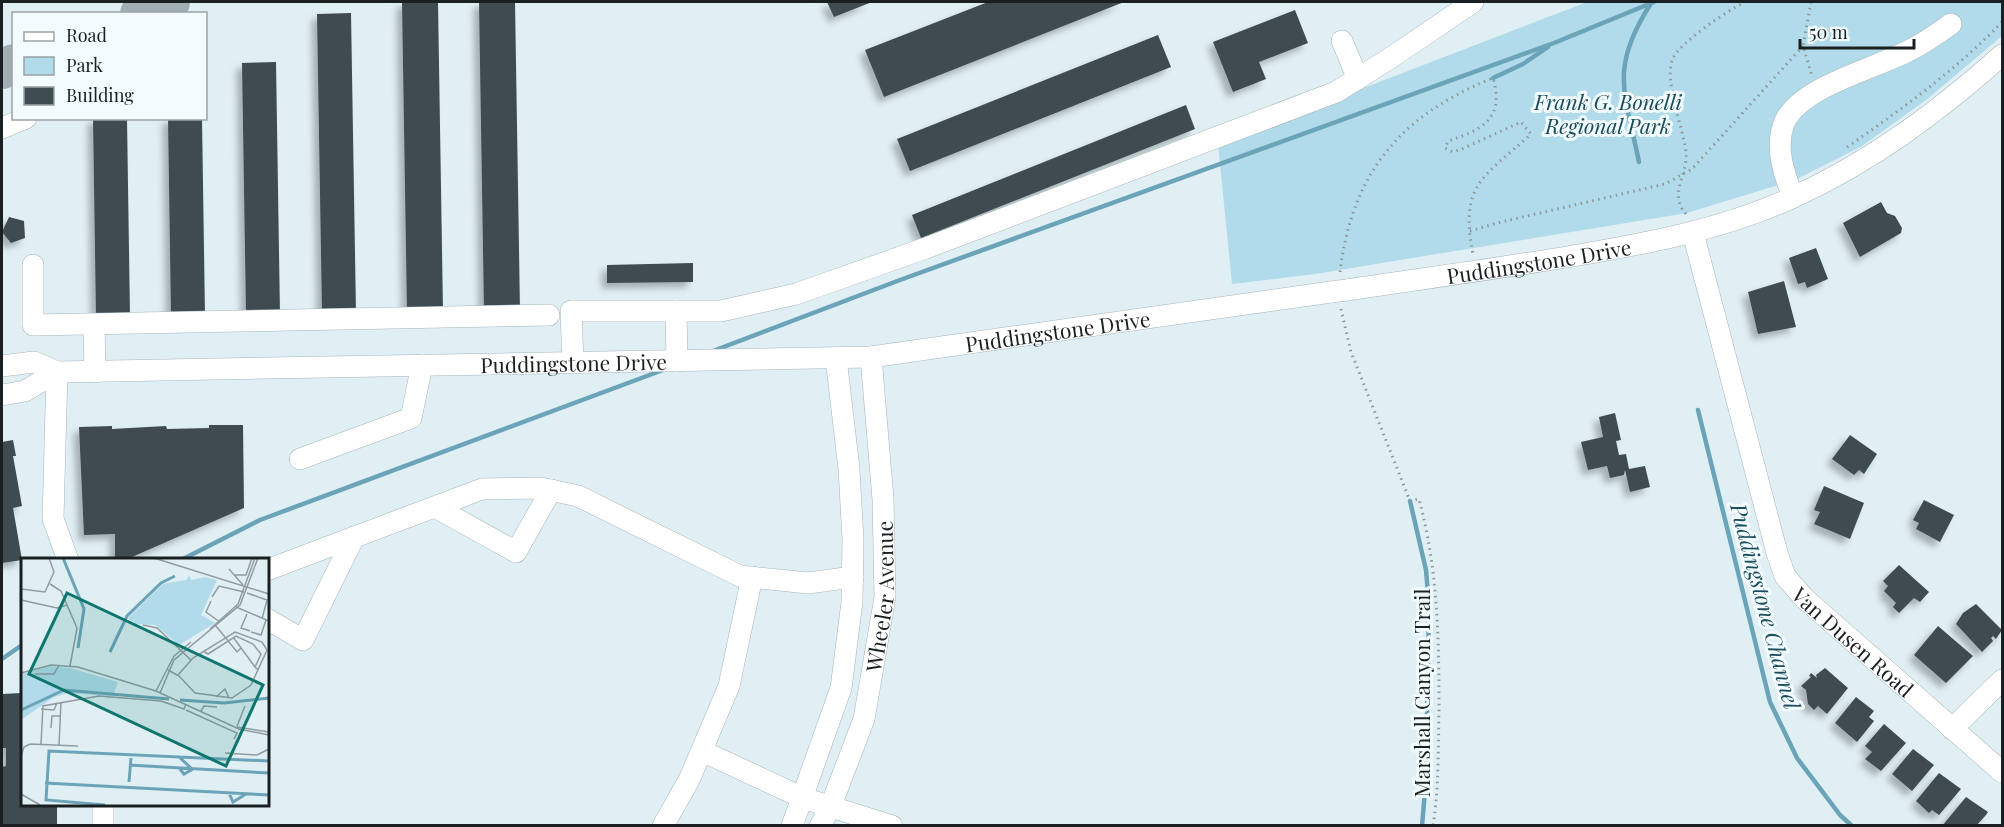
<svg xmlns="http://www.w3.org/2000/svg" width="2004" height="827" font-family="'Playfair Display',serif">
<style>
.green{fill:#b1dbea}
.lines{fill:none;stroke-linecap:round;stroke-linejoin:round}
.stream{stroke:#6ba4b8;stroke-width:4.5}
.taxiway{stroke:#a0adb1;stroke-width:40}
.building{fill:#3f4c51;filter:url(#shadow)}
.minor-casing{stroke:#a6b5ba;stroke-width:22}
.path{stroke:#8c989b;stroke-width:3;stroke-dasharray:1.5 4.5;stroke-linecap:butt}
.minor{stroke:#fff;stroke-width:21}
.minor-bridge-casing{stroke:#a6b5ba;stroke-width:22;stroke-linecap:butt}
.minor-bridge{stroke:#fff;stroke-width:21}
.labels{text-anchor:middle;dominant-baseline:central;stroke-width:6;stroke-linejoin:round;paint-order:stroke}
.park-label{font-size:21px;font-style:italic;fill:#184a59;stroke:#f2fbfe}
.street-label{font-size:21px;fill:#1a2022;stroke:#f2fbfe}
.water-label{font-size:22px;font-style:italic;fill:#1d4e5d;stroke:#f2fbfe}
.inset-river{fill:none;stroke:#6ba4b8;stroke-width:3}
.inset-road{fill:none;stroke:#919ca0;stroke-width:1.5}
.view{fill:#0f766e;fill-opacity:0.15;stroke:#0f766e;stroke-width:3}
.inset-edge{fill:none;stroke:#1a2022;stroke-width:3}
</style>
<defs>
<filter id="shadow"><feDropShadow dx="-5.5" dy="5.5" stdDeviation="3" flood-color="#0004"/></filter>
</defs>
<rect width="100%" height="100%" fill="#e0eff4"/>
<!-- green -->
<path class="green" d="M1587,2H2002V36L1926,100L1862,146L1795,180L1687,213L1315,274L1232,284L1218,144Z"/>
<g class="lines">
<!-- stream -->
<path class="stream" d="M1493,78L1523,64L1548,47
M1639,162C1625,93 1609,69 1650,5
M713,351L900,280L1554,43L1654,2
M1698,410L1770,702L1797,758L1840,815L1852,826
M1410,501L1426,570L1429,606L1426,779L1422,826
M181,560L260,520L663,370
M2,659L22,645"/>
<!-- taxiway -->
<path class="taxiway" d="M140,14L170,2
M2,69L14,64"/>
</g>
<!-- building -->
<path class="building" d="M402,2H438L443,312L407,313Z
M479,2H515L520,311H484Z
M827,2H872L834,17Z
M988,2H1124L884,97L865,50Z
M1295,10L1308,43L1259,62L1266,79L1233,92L1213,42Z
M351,13L356,314H322L317,14Z
M1158,35L1171,67L910,171L897,139Z
M276,62L280,315H246L242,63Z
M1186,105L1195,129L921,238L912,215Z
M93,118H127L130,317L96,318Z
M168,118H202L205,316H171Z
M1881,202L1887,213L1895,216L1902,228L1901,233L1860,257L1843,223Z
M9,217L24,221L25,238L11,243L2,232Z
M1816,248L1828,279L1807,288L1805,282L1798,284L1789,258Z
M693,263V282L607,283V265Z
M1784,281L1796,327L1758,334L1748,292Z
M1615,413L1621,440L1616,441L1619,455L1626,454L1629,469L1645,466L1650,487L1630,492L1625,470L1624,475L1610,478L1607,466L1588,470L1581,442L1603,437L1599,417Z
M209,425H243L244,508L125,560H115V534L84,535L79,427L112,426V429L166,426L167,429L209,428Z
M1850,435L1877,454L1864,474L1859,470L1854,475L1832,459Z
M13,440L16,456H13L22,506L13,508L22,560L2,563V442Z
M1824,486L1864,503L1850,539L1814,524L1820,512L1814,510Z
M1924,500L1954,515L1940,542L1916,529L1919,523L1913,520Z
M1899,565L1929,592L1920,602L1914,598L1899,613L1893,607L1896,603L1884,591L1888,586L1883,581Z
M1976,604L2002,630L1996,639L1993,636L1991,638L1993,641L1982,652L1956,624L1963,613Z
M1938,626L1973,656L1946,683L1914,655Z
M1825,668L1848,688L1827,714L1818,706L1814,710L1808,704L1806,690L1801,686L1811,677L1809,676L1811,673L1817,678L1816,675Z
M22,693V804H57V826H2V767L6,766V748H2V694Z
M1856,697L1874,711L1869,717L1874,721L1857,742L1835,723Z
M1884,724L1906,743L1881,771L1865,759L1872,752L1865,746Z
M1913,749L1934,765L1912,791L1892,774Z
M1939,773L1961,789L1939,815L1932,810L1929,813L1916,801Z
M1966,797L1988,812L1986,815L1976,826H1942Z"/>
<g class="lines">
<!-- minor casing -->
<g class="minor-casing">
<g id="minor">
<path d="M1342,41L1358,79"/>
<path d="M2,128L26,118"/>
<path d="M1793,197C1784,174 1774,146 1785,121C1803,85 1878,68 1912,49C1926,42 1938,33 1951,24"/>
<path id="s1" d="M1693,233L1777,553L1785,576L1804,598L2002,772"/>
<path d="M33,265V325L549,315"/>
<path id="s2" d="M1347,290C1420,279 1494,269 1567,257C1644,244 1722,230 1794,197C1872,161 1938,112 2002,55"/>
<path d="M676,311L677,361"/>
<path d="M94,324L95,372"/>
<path d="M573,363L571,311H721L796,294L926,248L1336,92L1392,57L1473,2"/>
<path id="s3" d="M2,366L34,362L57,372L871,357L1331,292"/>
<path d="M57,372L53,519L68,560"/>
<path d="M2,395L25,391L57,372"/>
<path d="M300,459L411,418L422,365"/>
<path d="M435,507L516,552L551,490"/>
<path d="M267,570L482,489L541,488L578,496L740,576L808,583L853,577"/>
<path d="M267,619L303,640L354,537"/>
<path d="M1952,729L2002,680"/>
<path d="M702,751L803,798L892,826"/>
<path d="M103,826V804"/>
<path d="M663,826L690,778L729,686L752,577"/>
<path d="M792,826L841,688L852,602L853,540L849,469L836,358"/>
<path id="s4" d="M820,826L830,808L864,719L885,597L883,499L871,357"/>
</g>
</g>
<!-- path -->
<path class="path" d="M1811,2L1803,46L1812,76
M1847,147C1902,109 1956,70 2002,22
M1686,214C1668,194 1688,175 1686,153C1684,129 1663,80 1673,58C1681,42 1728,10 1745,2
M1470,231L1501,222L1665,184L1692,169L1803,46
M1340,272C1352,172 1401,115 1493,78C1505,119 1482,130 1448,141L1445,148L1453,152L1462,149L1521,122L1531,134C1484,177 1459,184 1473,254
M1341,309L1351,352L1410,501L1419,499C1438,570 1439,638 1439,711C1438,749 1439,788 1433,826"/>
<!-- minor -->
<use href="#minor" class="minor"/>
<!-- minor-bridge casing -->
<g class="minor-bridge-casing">
<path id="minor-bridge" d="M1331,292L1347,290"/>
</g>
<!-- minor-bridge -->
<use href="#minor-bridge" class="minor-bridge"/>
</g>
<g class="labels">
<!-- park labels -->
<g class="park-label">
<text x="1608" y="101">Frank G. Bonelli<tspan x="1608" dy="24">Regional Park</tspan></text>
</g>
<!-- street labels -->
<g class="street-label">
<text stroke="none"><textPath href="#s2" startOffset="194">Puddingstone Drive</textPath></text>
<text stroke="none"><textPath href="#s3" startOffset="1060">Puddingstone Drive</textPath></text>
<text stroke="none"><textPath href="#s3" startOffset="574">Puddingstone Drive</textPath></text>
<text stroke="none"><textPath href="#s4" startOffset="240">Wheeler Avenue</textPath></text>
<text stroke="none"><textPath href="#s1" startOffset="450">Van Dusen Road</textPath></text>
<text transform="translate(1421 693) rotate(-90)">Marshall Canyon Trail</text>
</g>
<!-- water labels -->
<g class="water-label">
<text transform="translate(1766 606) rotate(75)">Puddingstone Channel</text>
</g>
</g>
<!-- overview -->
<g transform="translate(21 558)">
<rect width="248" height="248" fill="#e0eff4"/>
<path d="M168,17L170,22L184,19L196,22L180,57L194,65L158,87L134,67L115,66L107,60L142,26L165,22ZM28,108L49,110L97,124L92,138L48,135L33,139L0,162V116Z" fill="#b1dbea"/>
<path class="inset-river" d="M42,0L63,51L57,90M89,94L106,58L140,25L154,18M159,142L203,145L248,140M0,152L43,132L148,141M157,198L171,211M108,207L248,215M158,210L163,216L172,211M108,224L110,200M24,225L248,237M208,235L212,244L225,236M84,247L25,242L28,193L248,203"/>
<path class="inset-road" d="M133,0L248,36M208,11L222,27M213,17H225L231,0M29,26L40,33L56,70L49,108M0,31L24,34L33,14L28,0M226,35L246,42L241,61M191,39L198,28L223,34M0,42L36,50L46,47M190,43L185,54L199,64M215,49L248,63M226,56L220,70L229,73M122,67L136,70L170,102M195,68L216,94L220,90M189,71L217,46L234,0M230,74L240,77L245,62M212,79L234,109M182,93L187,96L215,78L232,86L240,96L234,109L237,112M147,112L158,118L174,135L211,140L230,127L246,92L241,84L214,74L172,100L157,117M0,115L30,107L57,109L135,133L218,171L248,177M14,116H33L38,107M135,133L153,98L170,84M139,135L153,102L219,47L237,0M195,139L204,131L208,140M20,151L33,152L36,145M165,152L216,175L213,181M180,153L183,148L196,149M216,168L224,148M216,169L248,174M30,170L31,158H40M20,186L22,148L78,138L140,143L163,151L165,146M38,187L40,144M204,195L236,197L248,191M0,198L3,189L9,186L57,188M0,236L19,247"/>
<path class="view" d="M46,35L242,127L205,208L8,116Z"/>
<rect width="248" height="248" class="inset-edge"/>
</g>
<!-- border -->
<rect width="2004" height="827" fill="none" stroke="#1a2022" stroke-width="6"/>
<!-- legend -->
<rect x="12" y="12" width="195" height="108" fill="#f2fbfe" stroke="#9ca3a6" stroke-width="1.5"/>
<rect x="24" y="32" width="30" height="9" fill="#ffffff" stroke="#9ca3a6" stroke-width="1.5"/>
<text x="66" y="42" font-size="18" fill="#1a2022">Road</text>
<rect x="24" y="57" width="30" height="18" fill="#b1dbea" stroke="#9ca3a6" stroke-width="1.5"/>
<text x="66" y="72" font-size="18" fill="#1a2022">Park</text>
<rect x="24" y="87" width="30" height="18" fill="#3f4c51" stroke="#9ca3a6" stroke-width="1.5"/>
<text x="66" y="102" font-size="18" fill="#1a2022">Building</text>
<!-- scale -->
<path d="M1800 39v9h114v-9" fill="none" stroke="#1a2022" stroke-width="3"/>
<text x="1809" y="39" font-size="18" fill="#1a2022" stroke="#f2fbfe" stroke-width="4.5" paint-order="stroke">50 m</text>
</svg>
